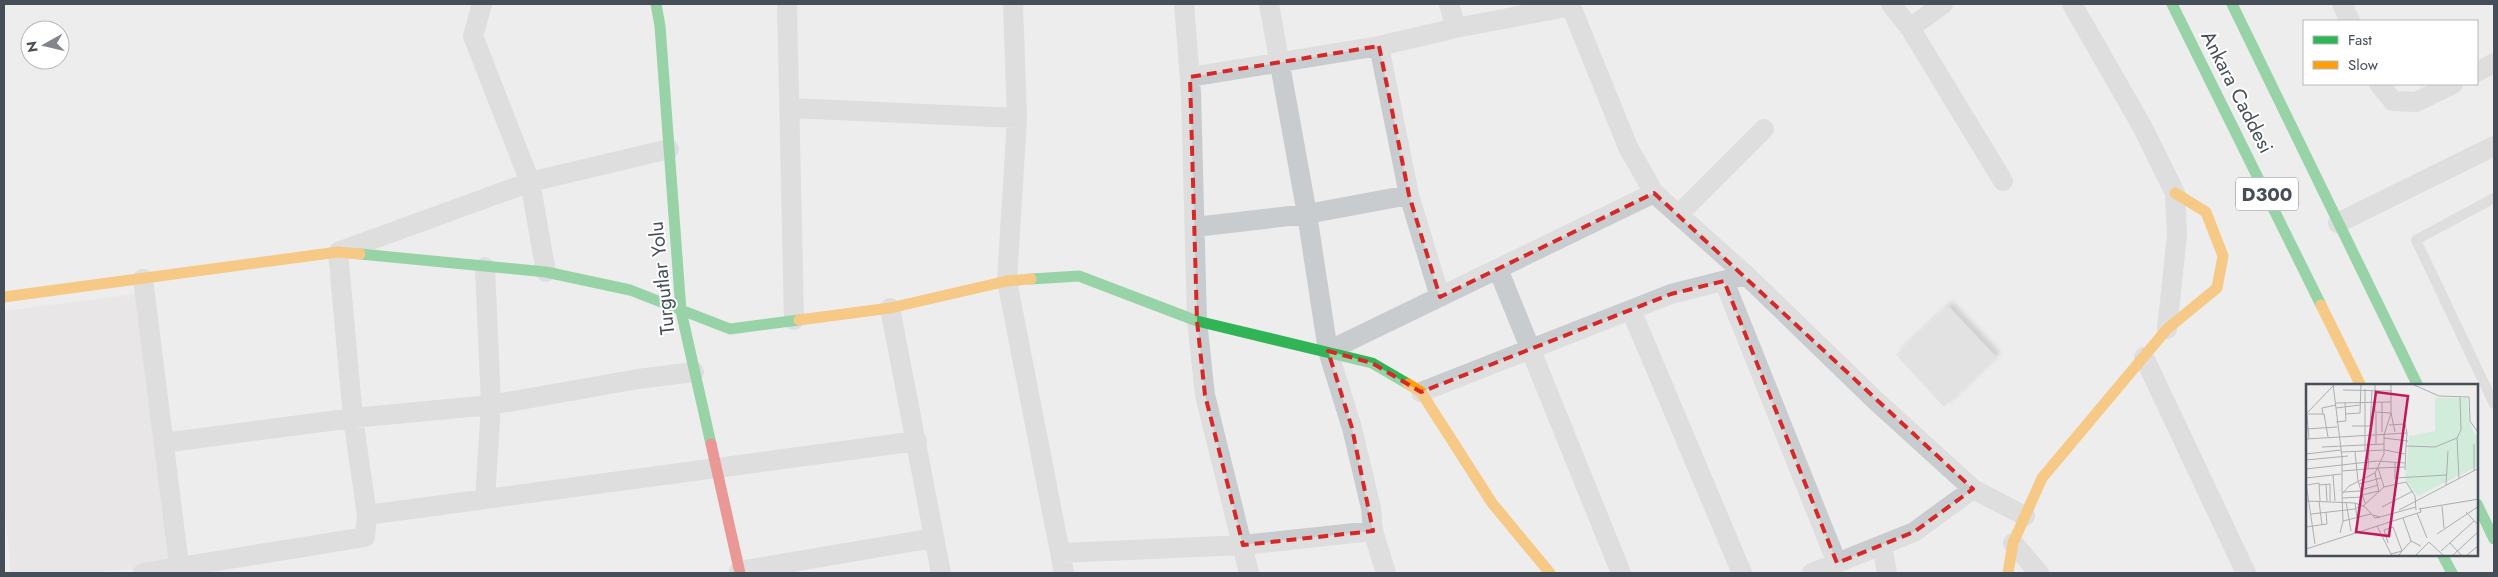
<svg xmlns="http://www.w3.org/2000/svg" width="2498" height="577" font-family="Jost,sans-serif">
<style>
.education{fill:#e0dede}
.building{fill:#d5d5d7;filter:url(#shadow)}
.lines{fill:none;stroke-linecap:round;stroke-linejoin:round}
.lane{stroke:#c9ccce;stroke-width:10}
.street{stroke:#c9ccce;stroke-width:20}
.fast{stroke:#30b455;stroke-width:11}
.slow{stroke:#ff9f0a;stroke-width:11}
.jam{stroke:#e5322d;stroke-width:11}
.marked{fill:none;stroke:#d62828;stroke-width:4;stroke-dasharray:10 6;stroke-linejoin:round}
.labels{text-anchor:middle;dominant-baseline:central;stroke-width:4;stroke-linejoin:round;paint-order:stroke}
.shield{fill:#fff;stroke:#7e848a;stroke-width:1}
.shield-label{font-size:19px;font-weight:bold;fill:#464f58}
.street-label{font-size:20px;fill:#464f58;stroke:#fff}
.inset-road{fill:none;stroke:#abaeb1;stroke-width:1}
.view{fill:#c2185b;fill-opacity:0.15;stroke:#c2185b;stroke-width:2.5}
.inset-edge{fill:none;stroke:#464f58;stroke-width:2.5}
</style>
<defs>
<filter id="shadow"><feDropShadow dx="4.5" dy="-4.5" stdDeviation="2.5" flood-color="#0004"/></filter>
</defs>
<rect width="100%" height="100%" fill="#eeeded"/>
<!-- education -->
<path class="education" d="M135,294L170,566L85,573H11L4,501V311Z"/>
<!-- building -->
<path class="building" d="M1948,306L1996,357L1944,407L1896,355Z"/>
<g class="lines">
<!-- lane -->
<path class="lane" d="M2494,198L2416,240L2494,404"/>
<!-- street -->
<path class="street" d="M482,4L473,36L530,182L546,272
M787,4L794,320
M1013,4L1017,118L1007,281L1064,573
M1184,4L1191,93L1197,321L1205,395L1249,573
M1269,4L1307,214L1328,351
M1449,4L1456,28
M1570,4L1628,147L1654,193L1746,275L1875,400L1973,489L2025,516
M1891,4L1910,28L2003,181
M2072,4L2143,128L2175,193L2177,235L2167,329
M2342,4L2350,21
M1910,28L1943,4
M1379,46L1409,195L1440,297
M2477,72L2494,63
M1190,77L1379,46L1456,28L1571,6
M2379,84L2393,101L2416,102L2453,84
M789,108L1017,118
M1678,215L1764,129
M2338,223L2494,146
M1195,227L1307,214L1409,195
M485,267L491,405L485,499
M1498,269L1621,573
M143,279L180,573
M1724,281L1837,563
M890,308L941,573
M1631,310L1742,573
M2144,357L2246,573
M1421,392L1671,294L1746,275
M163,443L353,418L491,405L638,379L694,372
M367,515L917,441
M2013,543L2039,573
M1882,545L1887,573
M1061,553L1243,545L1373,531
M739,571L934,538
M143,573L365,537L367,515L353,418L338,252L530,182L669,149
M1386,573L1373,531L1371,508L1352,428L1328,351L1654,193
M1812,573L1914,532L1973,489"/>
<!-- fast -->
<path class="fast" d="M656,4L660,26L681,311L711,444
M2172,4L2321,305
M2232,4L2418,386
M360,254L546,272L630,290L730,329L799,320
M1031,279L1079,276L1197,321L1372,363L1408,384
M2477,504L2494,539
M2443,556L2452,573"/>
<!-- slow -->
<path class="slow" d="M4,297L338,252L360,254
M2321,305L2361,386
M799,320L890,308L1007,281L1031,279
M1408,384L1421,392L1492,503L1550,573
M2008,573L2013,543L2042,478L2167,329L2217,288L2223,256L2206,212L2175,193"/>
<!-- jam -->
<path class="jam" d="M711,444L740,573"/>
</g>
<!-- marked area -->
<path d="M0 0H2498V577H0ZM1379,46L1409,195L1440,297L1654,193L1973,489L1914,532L1837,563L1724,281L1671,294L1421,392L1372,363L1328,351L1352,428L1373,531L1243,545L1205,395L1197,321L1190,77Z" fill="#eeeded" fill-opacity=".55" fill-rule="evenodd"/>
<path class="marked" d="M1379,46L1409,195L1440,297L1654,193L1973,489L1914,532L1837,563L1724,281L1671,294L1421,392L1372,363L1328,351L1352,428L1373,531L1243,545L1205,395L1197,321L1190,77Z"/>
<g class="labels">
<!-- shield labels -->
<rect class="shield" x="2236" y="177.5" width="62" height="33" rx="4"/>
<g class="shield-label">
<text x="2267" y="194">D300</text>
</g>
<!-- street labels -->
<g class="street-label">
<text transform="translate(2237 92) rotate(63)">Ankara Caddesi</text>
<text transform="translate(662 278) rotate(-96)">Turgutlar Yolu</text>
</g>
</g>
<!-- overview -->
<g transform="translate(2306 384)">
<rect width="172" height="172" fill="#eeeded"/>
<path d="M129,14H161L163,36L169,51H172V82L112,112L99,96L103,52L129,47Z" fill="#d2ecdc"/>
<path class="inset-road" d="M27,0L36,73V109M69,0V28L85,29L89,48M106,0L133,12L163,13L164,37L173,50M37,6L86,7M30,19L85,18M30,24L54,21M1,29L27,2M1,30L3,55M2,30H18L22,53M17,30L16,24L30,21M39,30L54,29L55,0M30,38L40,37L39,18M83,41L99,40L101,49M46,42H64L66,6M0,45L31,43M76,48V18M78,54L102,57M151,54L153,95M0,55L101,49L100,62M70,60V29M16,63L78,60M59,67V5M35,68L79,66L99,70M49,68L52,97L59,119M0,70L35,66M0,76L42,72M89,78V95M72,84L99,83M0,85L71,77L99,79M62,85L63,67M99,86L100,62L129,63L151,54L155,46L154,13M36,87L72,84L78,103M168,87V60M69,89L73,108M27,91L29,117M0,94L35,90M89,94L141,91M0,99L9,160M20,100L21,117M53,100L75,94M1,101L13,99L14,117M13,101L24,100V117M140,101L142,67M55,106L72,101M37,108L55,107M56,111L73,107M36,114L57,113M0,117L49,119L59,123L69,134L74,133M13,117L16,141M40,118L45,147M49,119L51,134M57,122L78,103L100,98L109,112L110,126M136,122L138,144M76,123L107,107M113,125L173,115M93,126L173,84M160,128L173,142M111,129L121,154M5,130L49,125L56,121M67,131L74,133L110,123M97,134L105,157L115,162M37,137L65,130M71,142L86,172M0,143L21,140L20,128M34,149L37,137L36,110L43,102L69,89L78,70V51L85,29V0M131,150L173,122M82,159L78,146L87,143L96,167L92,172M144,159L156,172M0,165L115,128L114,124M135,167L168,137M85,170L96,167L105,157M109,172L123,158L138,172M146,172L173,147M160,172L173,161"/>
<path class="view" d="M70,8L102,12L83,152L50,148Z"/>
<rect width="172" height="172" class="inset-edge"/>
</g>
<!-- border -->
<rect width="2498" height="577" fill="none" stroke="#464f58" stroke-width="10"/>
<!-- legend -->
<rect x="2303" y="20" width="175" height="65" fill="#ffffff" stroke="#b5b9bc"/>
<rect x="2313" y="36" width="25" height="8" fill="#30b455" stroke="#b5b9bc"/>
<text x="2348" y="45" font-size="15" fill="#464f58">Fast</text>
<rect x="2313" y="61" width="25" height="8" fill="#ff9f0a" stroke="#b5b9bc"/>
<text x="2348" y="70" font-size="15" fill="#464f58">Slow</text>
<!-- north arrow -->
<g transform="translate(45 45) rotate(262)"><circle r="24" fill="#ffffff" stroke="#b5b9bc"/>
<path d="M0-4L9 19L0 12L-9 19Z" fill="#81868c"/>
<text y="-8" font-size="14" font-weight="bold" text-anchor="middle" fill="#464f58">N</text>
</g>
</svg>
